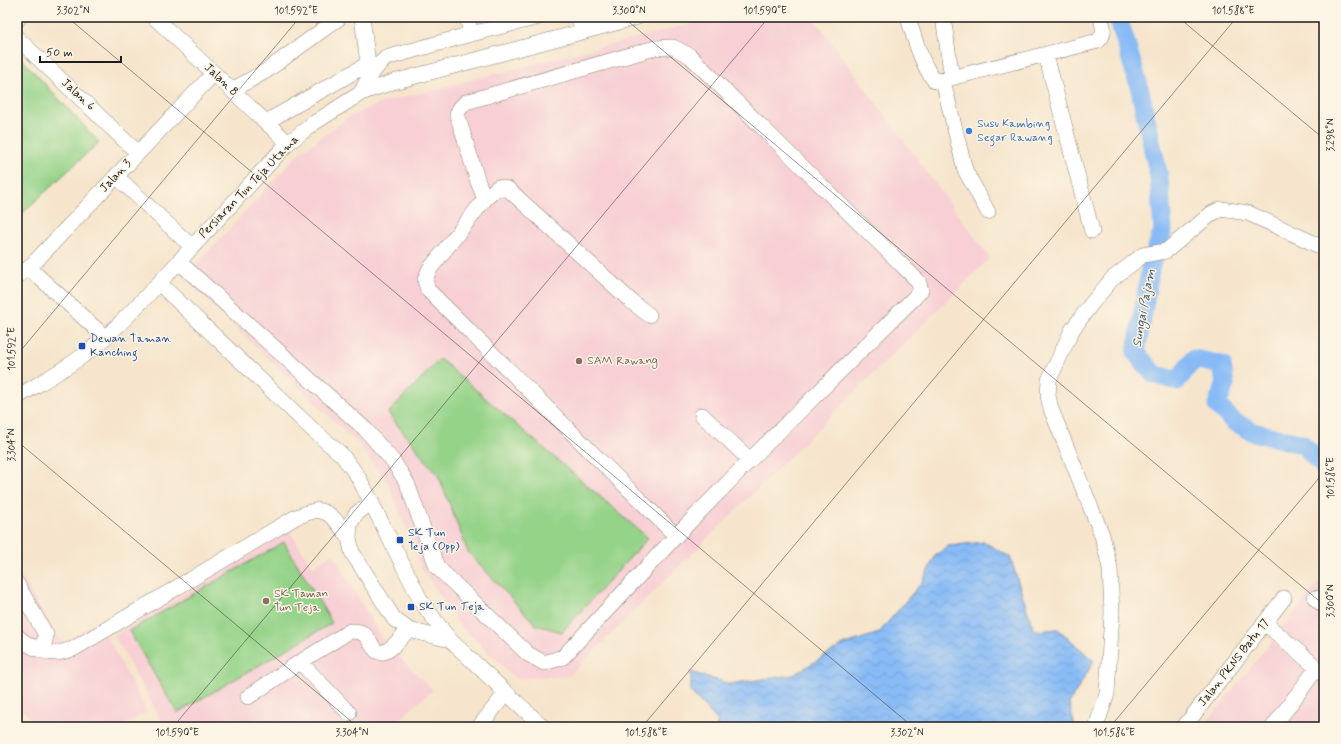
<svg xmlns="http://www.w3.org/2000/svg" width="1341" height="744" font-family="Mynerve,sans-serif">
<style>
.built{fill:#f7cfd4}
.park{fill:#95d389;stroke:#587852}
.water{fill:url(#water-waves);stroke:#526c89}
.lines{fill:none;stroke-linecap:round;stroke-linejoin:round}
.river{stroke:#88bbf6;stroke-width:19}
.minor-casing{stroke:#898074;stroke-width:16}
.minor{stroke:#fff;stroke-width:15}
.ticks{fill:none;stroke:#1c1c1c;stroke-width:1;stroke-opacity:0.45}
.shop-dot{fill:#3f7fe0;stroke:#fcf5e5;stroke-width:1.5}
.transit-dot{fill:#1a4fb4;stroke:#fcf5e5;stroke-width:1.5}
.education-dot{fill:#8d6e63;stroke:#fcf5e5;stroke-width:1.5}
.labels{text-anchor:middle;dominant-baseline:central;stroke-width:3;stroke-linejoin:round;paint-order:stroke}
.street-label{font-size:12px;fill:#1c1c1c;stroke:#fcf5e5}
.shop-label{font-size:12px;fill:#366cbe;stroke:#fcf5e5;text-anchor:start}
.transit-label{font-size:12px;fill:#164399;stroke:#fcf5e5;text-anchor:start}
.education-label{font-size:12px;fill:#785e54;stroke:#fcf5e5;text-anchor:start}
.water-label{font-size:13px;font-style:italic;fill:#425468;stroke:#fcf5e5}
.neatline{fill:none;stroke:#1c1c1c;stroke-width:1.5}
.ticks-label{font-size:10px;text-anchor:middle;fill:#1c1c1c}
</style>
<defs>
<pattern id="water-waves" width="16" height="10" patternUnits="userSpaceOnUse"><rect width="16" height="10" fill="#88bbf6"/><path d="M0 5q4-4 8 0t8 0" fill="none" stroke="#75a0d2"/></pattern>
</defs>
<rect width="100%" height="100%" fill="#fcf5e5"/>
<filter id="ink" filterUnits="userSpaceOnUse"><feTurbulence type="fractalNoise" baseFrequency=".025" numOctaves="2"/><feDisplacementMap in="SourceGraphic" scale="8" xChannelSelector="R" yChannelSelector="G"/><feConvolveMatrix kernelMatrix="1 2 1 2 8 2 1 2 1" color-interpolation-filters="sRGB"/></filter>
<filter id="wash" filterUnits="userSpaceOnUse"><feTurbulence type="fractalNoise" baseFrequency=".012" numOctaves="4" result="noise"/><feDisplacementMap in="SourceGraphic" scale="16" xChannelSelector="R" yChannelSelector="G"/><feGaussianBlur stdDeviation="0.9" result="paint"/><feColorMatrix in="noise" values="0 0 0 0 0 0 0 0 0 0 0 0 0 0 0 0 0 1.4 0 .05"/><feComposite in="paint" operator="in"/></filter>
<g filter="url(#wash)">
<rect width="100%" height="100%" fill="#f6e5cc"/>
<!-- built -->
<path class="built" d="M718,17H813L990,258L569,676L516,679L458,623L421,567L389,485L359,445L184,278L297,155L349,117L381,103Z
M290,531L312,567L333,553L384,643L433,690L390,727H157L163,724L114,635Z
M17,571L63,644L98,620L147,712L121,727H36L25,712L17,708Z
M1324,576V727H1203Z"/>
<!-- park -->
<path class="park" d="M17,54L99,142L17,218Z
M440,359L648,538L562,632L536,625L468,552L439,477L388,413Z
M284,542L332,623L177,713L129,631Z"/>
<!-- water -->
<path class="water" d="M984,542L1010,557L1034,631L1058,629L1094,661L1069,703L1075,727H716L718,721L691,692V672L729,684L793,675L843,645L879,633L922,582L936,555L948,546Z"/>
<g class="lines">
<!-- river -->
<path class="river" d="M1118,17L1139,86L1159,177L1163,230L1151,265L1136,353L1154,374L1177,381L1194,359L1222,365L1225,384L1217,405L1233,421L1253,432L1302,444L1324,467"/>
</g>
</g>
<g filter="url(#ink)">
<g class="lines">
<!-- minor casing -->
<g class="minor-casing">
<path id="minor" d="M154,17L288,143
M362,17L368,64
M467,17L471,34
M578,17L583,32
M908,17C913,35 923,68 935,81H939L1098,41C1106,34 1103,27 1101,17
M943,17L952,78
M17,20L19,17
M17,38L138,153
M1046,55L1092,231
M943,81L965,170L988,212
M232,90L266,71L339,18
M361,93C367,78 374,68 386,58L471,34L539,17
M266,122L368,64
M116,176L192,247
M485,199L498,187L508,189L632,302L649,315
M179,262L365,429L393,461L407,483L437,567L528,654L544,663L563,657L676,536L750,460L914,298L921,290L918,281L690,56L673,47L655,48L466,102L460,108L457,114L478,182L485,199L429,270L425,280L428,290L676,536
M29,268L105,337
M17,276L29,268L214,73
M159,283L314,431L341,454L357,475L364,488L421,601L434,619L450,640L543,727
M17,397C40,383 64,370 85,354C112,334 136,307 159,283L288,143L314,123L361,93L393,82L638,17
M702,415L750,460
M372,502L356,514L350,524L349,538L352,552L394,619L409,630L450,640
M17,584L46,635L45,641L37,649
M1315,598L1324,606
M1265,623L1324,674
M17,636C26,645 45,654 58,653C63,652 68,650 73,649L296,517C303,515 314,509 321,511C334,514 342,529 349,538
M300,662L349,713
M248,697L300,662L350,631C356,631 361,631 365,635C372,641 374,659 388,650C396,645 402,636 409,630
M479,727L506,693
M1096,727L1107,694L1112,613L1110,568L1102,535L1051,409L1048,396L1049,380L1072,330L1092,303L1112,279L1143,255L1166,251L1211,214L1221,209L1248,213L1324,248
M1184,727L1284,598
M1273,727L1317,668"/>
</g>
<!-- minor -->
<use href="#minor" class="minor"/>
</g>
</g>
<!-- ticks -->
<path class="ticks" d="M67,17L913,727M623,17L1324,605M1178,17L1324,139M17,355L300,17M17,441L358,727M173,727L769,17M642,727L1237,17M1110,727L1324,472"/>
<!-- markers -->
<circle class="shop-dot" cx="969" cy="131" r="4"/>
<g class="transit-dot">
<rect x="78" y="342" width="8" height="8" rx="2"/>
<rect x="396" y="536" width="8" height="8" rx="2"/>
<rect x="407" y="603" width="8" height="8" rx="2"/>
</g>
<g class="education-dot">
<circle cx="579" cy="361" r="4"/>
<circle cx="266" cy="601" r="4"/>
</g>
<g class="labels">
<!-- street labels -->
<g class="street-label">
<text transform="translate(221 80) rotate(43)">Jalan 8</text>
<text transform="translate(78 95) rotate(43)">Jalan 6</text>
<text transform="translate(116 176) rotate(-47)">Jalan 3</text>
<text transform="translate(249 187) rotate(-46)">Persiaran Tun Teja Utama</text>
<text transform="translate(1234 663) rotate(-52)">Jalan PKNS Batu 17</text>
</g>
<!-- shop labels -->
<g class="shop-label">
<text x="977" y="124">Susu Kambing<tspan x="977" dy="14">Segar Rawang</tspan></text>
</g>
<!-- transit labels -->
<g class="transit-label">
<text x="90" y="339">Dewan Taman<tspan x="90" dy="14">Kanching</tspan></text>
<text x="408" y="533">SK Tun<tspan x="408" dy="14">Teja (Opp)</tspan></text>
<text x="419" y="607">SK Tun Teja</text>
</g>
<!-- education labels -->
<g class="education-label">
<text x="587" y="361">SAM Rawang</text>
<text x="274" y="594">SK Taman<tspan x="274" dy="14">Tun Teja</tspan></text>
</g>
<!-- water labels -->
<g class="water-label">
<text transform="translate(1144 308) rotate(-80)">Sungai Pajam</text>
</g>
</g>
<!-- margin -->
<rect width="1341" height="744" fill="none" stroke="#fcf5e5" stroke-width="44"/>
<!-- scale -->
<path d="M40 56v6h81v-6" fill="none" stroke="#1c1c1c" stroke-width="2"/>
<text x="46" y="56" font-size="12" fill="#1c1c1c" stroke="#fcf5e5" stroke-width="3" paint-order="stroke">50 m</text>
<rect x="22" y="22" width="1297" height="700" class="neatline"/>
<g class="ticks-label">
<text x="73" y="14">3.302°N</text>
<text x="296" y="14">101.592°E</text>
<text x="629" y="14">3.300°N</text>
<text x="765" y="14">101.590°E</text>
<text x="1233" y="14">101.588°E</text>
<text transform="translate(1330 135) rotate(-90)" y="4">3.298°N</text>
<text transform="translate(11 349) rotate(-90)" y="4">101.592°E</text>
<text transform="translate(11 445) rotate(-90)" y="4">3.304°N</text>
<text transform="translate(1330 478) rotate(-90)" y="4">101.586°E</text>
<text transform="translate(1330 601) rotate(-90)" y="4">3.300°N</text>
<text x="177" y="736">101.590°E</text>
<text x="352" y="736">3.304°N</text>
<text x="646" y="736">101.588°E</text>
<text x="907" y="736">3.302°N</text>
<text x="1114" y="736">101.586°E</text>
</g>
</svg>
